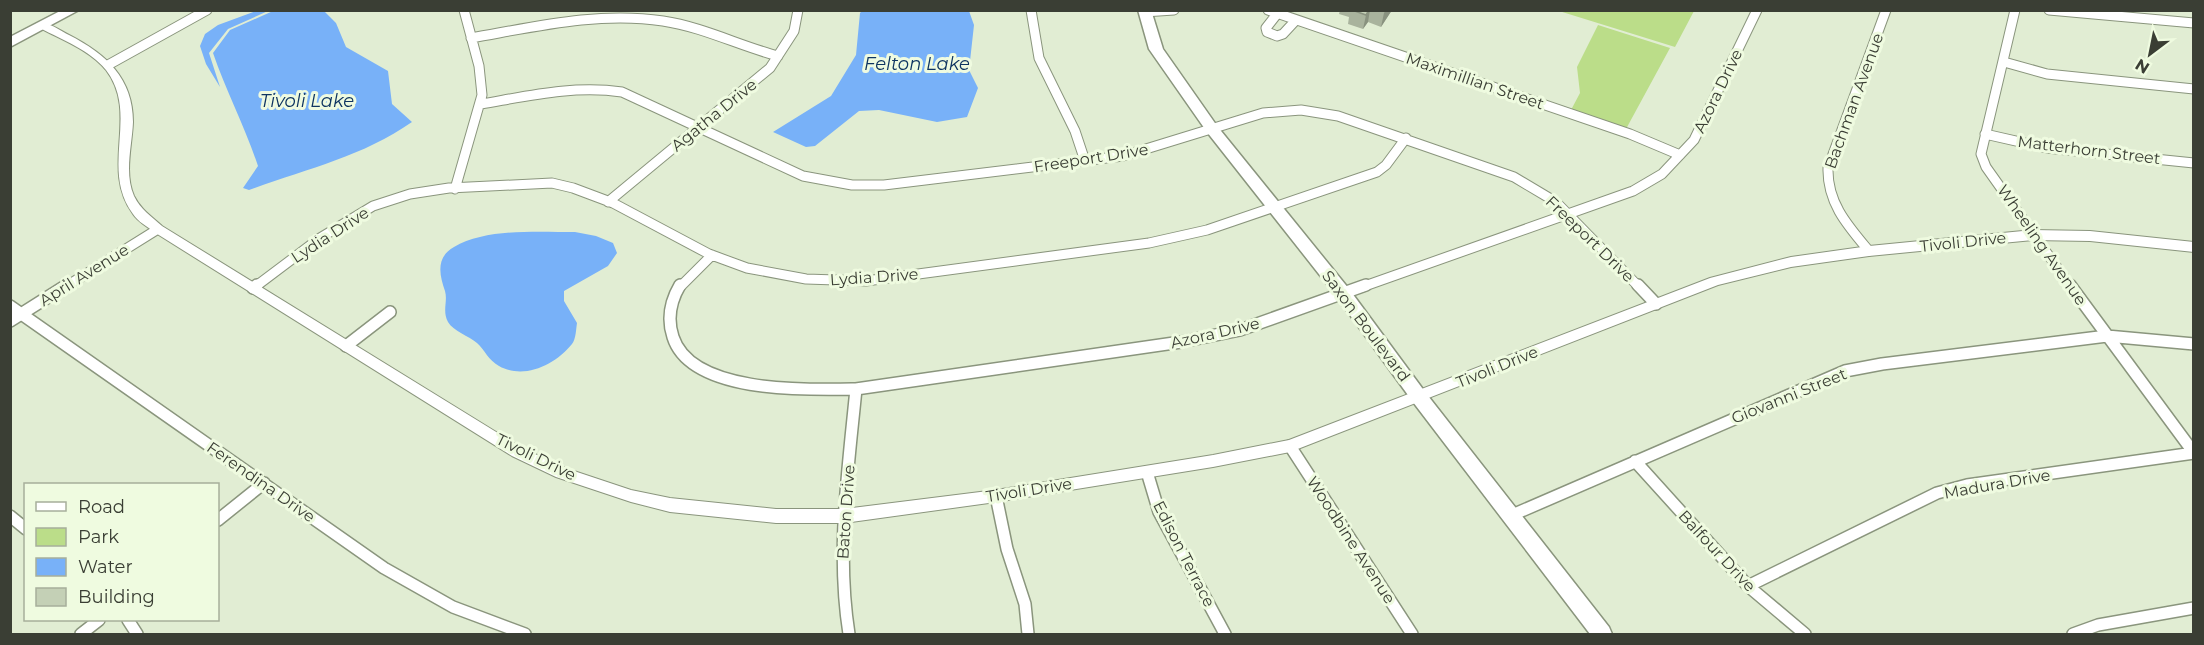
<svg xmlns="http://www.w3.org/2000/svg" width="2204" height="645" font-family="Montserrat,sans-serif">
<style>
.green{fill:#bbdd89}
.water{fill:#78b1f8}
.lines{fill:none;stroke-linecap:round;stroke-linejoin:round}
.minor-far1-casing{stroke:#8a957d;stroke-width:11}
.minor-casing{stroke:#8a957d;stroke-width:14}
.tertiary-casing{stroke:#8a957d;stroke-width:2}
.secondary-casing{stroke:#8a957d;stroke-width:3}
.minor-far1{stroke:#fff;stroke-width:9}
.minor{stroke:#fff;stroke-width:11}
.tertiary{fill:#fff;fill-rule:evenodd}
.secondary{fill:#fff;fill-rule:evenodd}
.wall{fill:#a9b39d}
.shaded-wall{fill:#89927f}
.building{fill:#c4d0b6;stroke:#89927f;stroke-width:1.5}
.labels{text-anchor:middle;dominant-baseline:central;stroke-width:6;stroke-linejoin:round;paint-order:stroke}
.street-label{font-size:16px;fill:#3a3e34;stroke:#effbe0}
.water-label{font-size:18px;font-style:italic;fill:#0e3561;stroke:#effbe0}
</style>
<rect width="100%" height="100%" fill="#e1edd3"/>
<!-- green -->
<path class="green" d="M1559,11L1694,10V11L1675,47Z
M1598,25L1670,48L1626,129L1571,110L1580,93L1577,67Z"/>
<!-- water -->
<path class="water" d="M256,11H268L228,29L209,53L220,87L206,64L200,46L205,34L218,25Z
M273,11H324L336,23L346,47L388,71L392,104L412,122C362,157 306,169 249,190L243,188L258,166C245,127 226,91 213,53L230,30Z
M862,11H969L974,25L969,70L978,88L967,117L937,122L879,110L859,111L815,146L806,147L773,132L831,96L856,55L860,13Z
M575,232L596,236L613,243L617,253L608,266L564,291V301L577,323C576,329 576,339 572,344C555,365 524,380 499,366C488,360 485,350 477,343C469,336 453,331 448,322C442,311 448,301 445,291C439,274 436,257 454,247C486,228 539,232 575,232Z"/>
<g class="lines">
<!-- minor-far1 casing -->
<g class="minor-far1-casing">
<path id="minor-far1" d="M1031,10L1039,58L1075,131L1085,161
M1268,10L1630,134L1680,155
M2015,10L1981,154L1986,167L2071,287
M2049,10L2194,23
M1144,12L1174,10
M1277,14L1266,28L1267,32L1277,36L1283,34L1296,20
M471,38C534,27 599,11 663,21C703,27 740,46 778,56
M2004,62L2047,74L2194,89
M108,65L207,10
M481,104C528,96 574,85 622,92L803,176L852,185H884L1123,156L1263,113L1301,110L1338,116L1514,177L1556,202L1639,287
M1985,134L2047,148L2194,163
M455,189L482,95L479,66L464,10
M608,202L770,68L794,31L798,10
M1869,251C1848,226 1827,203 1828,168L1886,10
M65,287L158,229
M255,287L320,238L373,206L410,194L449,188L552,183L573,188L613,203L709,254L747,268L806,279L866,281L1149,243L1207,230L1377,172L1386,165L1406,138
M680,287L712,255
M1362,287L1633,191L1662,174L1694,140L1757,10"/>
</g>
<!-- minor casing -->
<g class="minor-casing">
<path id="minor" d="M680,285C670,302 667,319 673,337C691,394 808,390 856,389L1181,342L1240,330L1366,285
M1638,285L1656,304
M2070,285L2194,453
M253,288L257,285
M10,306L384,568L453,607L525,634
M10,321L67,285
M346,346L390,312
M1290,446L1412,634
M1635,461L1748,586L1805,634
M1147,472L1159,512L1225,634
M996,496L1007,549L1025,604L1028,634
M10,516L26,529
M1510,516L1845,371L1882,364L2107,336L2194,344
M218,520L264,483
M1748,586L1937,493L1967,485L2194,453
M128,620L137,634
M81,634L99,620
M849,634C836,552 848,471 856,389
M2073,634L2098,625L2194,608"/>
</g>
<!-- tertiary casing -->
<g class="tertiary-casing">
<path id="tertiary" d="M44,23C53,25 61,31 69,35C106,54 133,78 133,122C132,146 124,173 134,196C141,210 151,216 162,226L522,448L565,468L631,490L670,498L776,509H844L996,490L1213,455L1289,440L1710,278L1791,257L1869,246L2033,230L2090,231L2194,242V252L2090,241L2033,240L1869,256L1791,267L1718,285L1290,452L1213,467L996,502L844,523H776L670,512L631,502L556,477L512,456L154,232C147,226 138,222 133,214C99,168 140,114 106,70C90,50 62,40 40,28L39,26Z"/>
</g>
<!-- secondary casing -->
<g class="secondary-casing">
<path id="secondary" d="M62,10H79L10,47V37Z
M1138,10H1151L1163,49L1217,126L1349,289L1425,392L1609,627L1612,634H1590L1413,402L1337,297L1207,132L1149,49Z"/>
</g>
<!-- minor-far1 -->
<use href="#minor-far1" class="minor-far1"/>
<!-- minor -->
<use href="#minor" class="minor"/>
<!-- tertiary -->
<use href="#tertiary" class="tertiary"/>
<!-- secondary -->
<use href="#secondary" class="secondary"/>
</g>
<!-- wall -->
<path class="wall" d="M1340,10H1392L1381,27L1368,22L1363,29L1348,24L1349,17L1339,14Z"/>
<!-- shaded-wall -->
<path class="shaded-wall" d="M1369,10H1370L1368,22L1363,29L1366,15Z
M1386,10H1392L1381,27L1384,13Z"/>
<!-- building -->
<path class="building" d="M1352,10H1369L1366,15Z"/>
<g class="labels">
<!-- street labels -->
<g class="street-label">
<text transform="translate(1475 81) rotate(19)">Maximillian Street</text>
<text transform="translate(1718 91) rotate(-64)">Azora Drive</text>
<text transform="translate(1854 101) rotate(-70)">Bachman Avenue</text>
<text transform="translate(714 115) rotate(-39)">Agatha Drive</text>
<text transform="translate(2089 150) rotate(7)">Matterhorn Street</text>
<text transform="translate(1091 158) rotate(-9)">Freeport Drive</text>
<text transform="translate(330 235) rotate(-33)">Lydia Drive</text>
<text transform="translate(1590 239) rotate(44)">Freeport Drive</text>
<text transform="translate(1963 242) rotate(-6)">Tivoli Drive</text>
<text transform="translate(2042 245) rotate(55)">Wheeling Avenue</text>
<text transform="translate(84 275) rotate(-32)">April Avenue</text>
<text transform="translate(874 277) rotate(-4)">Lydia Drive</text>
<text transform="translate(1366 326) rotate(53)">Saxon Boulevard</text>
<text transform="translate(1215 333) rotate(-13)">Azora Drive</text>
<text transform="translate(1497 367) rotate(-22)">Tivoli Drive</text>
<text transform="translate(1789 396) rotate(-22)">Giovanni Street</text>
<text transform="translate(536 457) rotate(26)">Tivoli Drive</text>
<text transform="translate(261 482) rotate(35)">Ferendina Drive</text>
<text transform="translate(1997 484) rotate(-10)">Madura Drive</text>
<text transform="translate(1029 490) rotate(-9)">Tivoli Drive</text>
<text transform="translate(846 512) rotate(-86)">Baton Drive</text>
<text transform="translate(1351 540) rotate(57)">Woodbine Avenue</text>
<text transform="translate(1717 551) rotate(47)">Balfour Drive</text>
<text transform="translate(1184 554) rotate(63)">Edison Terrace</text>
</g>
<!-- water labels -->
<g class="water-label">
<text x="917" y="64">Felton Lake</text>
<text x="307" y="101">Tivoli Lake</text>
</g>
</g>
<!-- border -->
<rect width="2204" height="645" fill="none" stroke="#3a3e34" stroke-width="24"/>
<!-- legend -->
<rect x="24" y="483" width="195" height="138" fill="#effbe0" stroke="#a7af9b" stroke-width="1.5"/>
<rect x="36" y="502" width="30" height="9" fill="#ffffff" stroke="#a7af9b" stroke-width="1.5"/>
<text x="78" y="513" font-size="18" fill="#3a3e34">Road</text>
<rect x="36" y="528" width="30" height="18" fill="#bbdd89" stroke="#a7af9b" stroke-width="1.5"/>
<text x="78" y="543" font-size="18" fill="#3a3e34">Park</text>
<rect x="36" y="558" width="30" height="18" fill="#78b1f8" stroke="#a7af9b" stroke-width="1.5"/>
<text x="78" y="573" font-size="18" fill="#3a3e34">Water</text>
<rect x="36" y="588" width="30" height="18" fill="#c4d0b6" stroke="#a7af9b" stroke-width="1.5"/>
<text x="78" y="603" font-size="18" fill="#3a3e34">Building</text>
<!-- north arrow -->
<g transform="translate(2150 54) rotate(212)" stroke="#effbe0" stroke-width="4.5" paint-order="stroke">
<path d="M0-4.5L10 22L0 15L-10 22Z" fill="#3a3e34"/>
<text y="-9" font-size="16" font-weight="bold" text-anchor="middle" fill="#3a3e34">N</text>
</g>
</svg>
